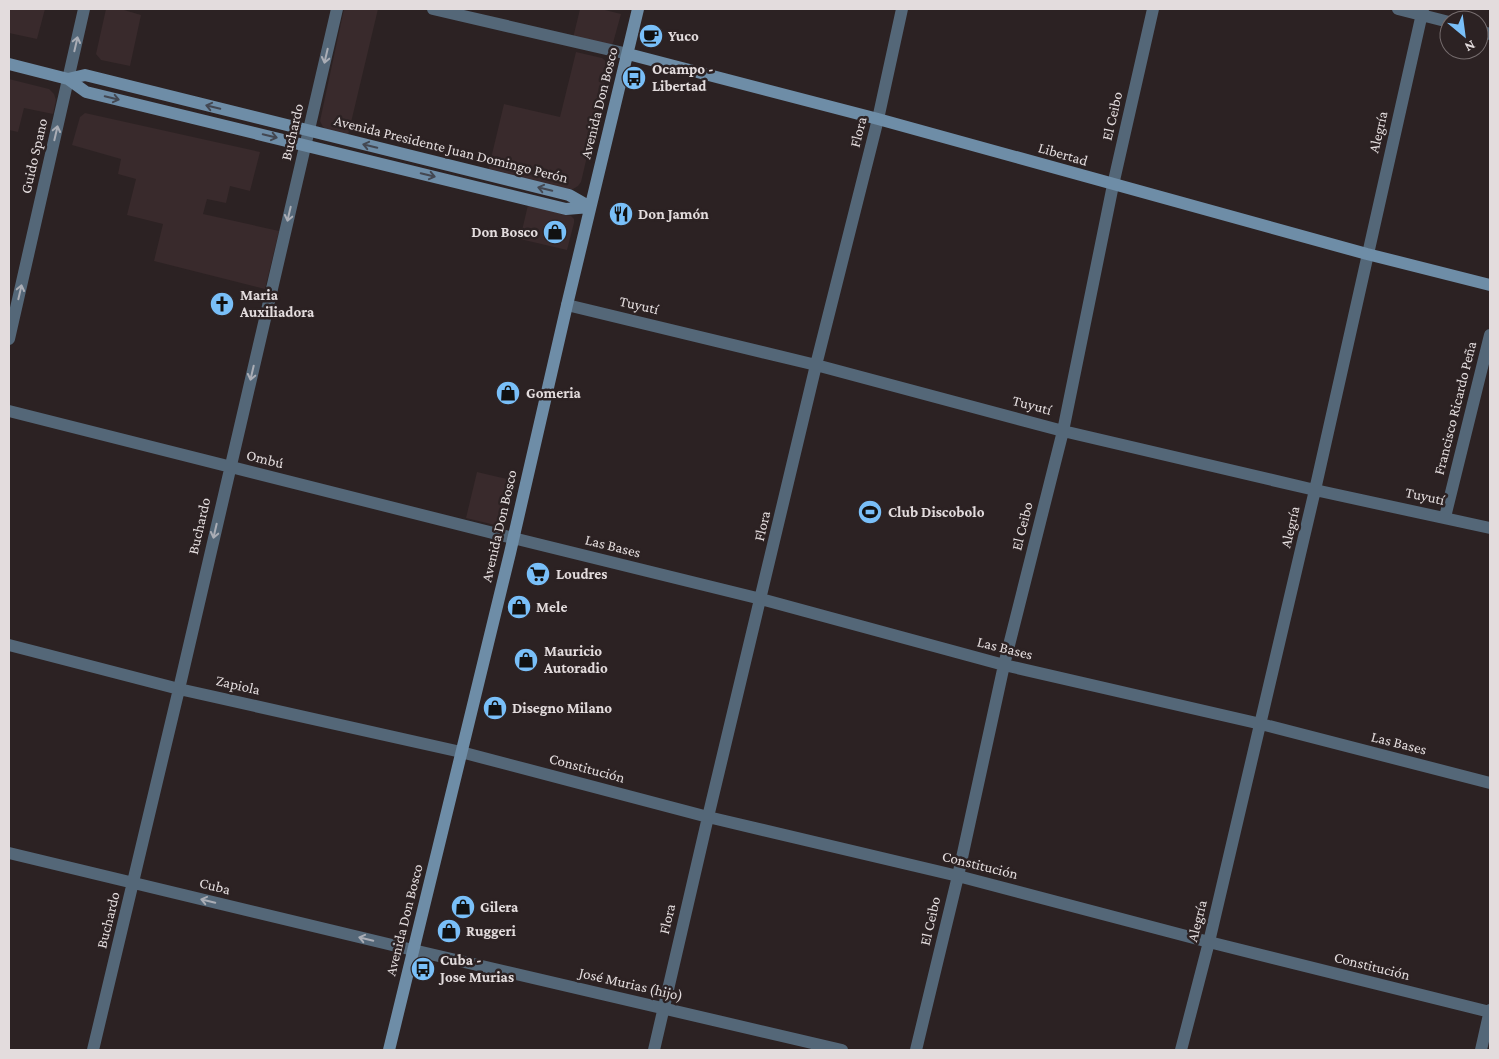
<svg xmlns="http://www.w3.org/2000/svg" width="1499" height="1059" font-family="'Crimson Pro',serif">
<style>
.built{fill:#392a2c}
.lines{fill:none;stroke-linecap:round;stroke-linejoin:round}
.street{stroke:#546778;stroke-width:12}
.secondary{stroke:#6e8da7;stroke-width:12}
.oneway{stroke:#aaadb5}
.oneway2{stroke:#434751}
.labels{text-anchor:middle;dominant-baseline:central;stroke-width:5;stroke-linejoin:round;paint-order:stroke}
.poi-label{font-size:15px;font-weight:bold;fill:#e3dcdd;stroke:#2c2223;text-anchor:start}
.street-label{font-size:15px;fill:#e3dcdd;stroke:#2c2223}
</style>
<rect width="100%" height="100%" fill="#2c2223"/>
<!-- built -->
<path class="built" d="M9,9H45L37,39L9,33Z
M106,9H125L124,10L141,15L130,66L101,60L96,54Z
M344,9H378L348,135L327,130L323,127L320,121Z
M580,9H601L621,14L613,43L609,46L573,38Z
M576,52L602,58L607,62L608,67L581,182L578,186L573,189L565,190L488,171L504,104L560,117Z
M9,79L49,89L54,94L56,100L53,114L24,108L18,132L9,130Z
M85,113L260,152L250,191L230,186L226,203L207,199L203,214L279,231L265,289L154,261L163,224L127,215L136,179L118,174L121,159L72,145L80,117Z
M528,205L571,216L574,219V223L567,250L520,239Z
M477,472L511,480L502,518L499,522L495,525L466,518Z"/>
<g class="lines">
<!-- street -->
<path class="street" d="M433,9L628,54
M1398,9L1449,22
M1479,31L1490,34
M567,305L816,365L1063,431L1315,490L1490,528
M9,339L84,9
M9,411L513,538L761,599L1004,665L1261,724L1490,783
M1445,517L1490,335
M9,645L179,689L461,752L708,817L958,876L1209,942L1490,1012
M9,853L413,950L842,1050
M93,1050L179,689L337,9
M654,1050L708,817L816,365L878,119L902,9
M916,1050L958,876L1004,665L1063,431L1113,185L1153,9
M1181,1050L1209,942L1315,490L1423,9
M1481,1050L1490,1010"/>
<!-- secondary -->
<path class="secondary" d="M628,54L878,119L1367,254L1490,285
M9,64L68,79L86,92L566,209L590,207
M68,79L85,75L569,195L590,207
M389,1050L510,553L567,305L638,9"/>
</g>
<!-- one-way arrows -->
<defs><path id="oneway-shaft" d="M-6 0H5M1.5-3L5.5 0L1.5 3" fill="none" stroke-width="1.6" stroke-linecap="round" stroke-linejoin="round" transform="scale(1.25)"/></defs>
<g class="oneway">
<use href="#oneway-shaft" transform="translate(76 44) rotate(-77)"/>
<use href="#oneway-shaft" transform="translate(326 56) rotate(103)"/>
<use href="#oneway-shaft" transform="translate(56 133) rotate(-77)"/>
<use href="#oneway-shaft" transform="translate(289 214) rotate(103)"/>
<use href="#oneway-shaft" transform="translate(20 292) rotate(-77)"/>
<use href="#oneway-shaft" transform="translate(252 373) rotate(103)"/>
<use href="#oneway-shaft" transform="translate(215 531) rotate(103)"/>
<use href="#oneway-shaft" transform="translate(208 901) rotate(-166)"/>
<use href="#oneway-shaft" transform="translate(366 939) rotate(-166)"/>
</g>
<g class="oneway2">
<use href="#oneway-shaft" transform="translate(112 98) rotate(14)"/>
<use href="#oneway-shaft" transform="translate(213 107) rotate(-166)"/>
<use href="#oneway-shaft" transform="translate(270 136) rotate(14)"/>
<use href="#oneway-shaft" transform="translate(370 146) rotate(-166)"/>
<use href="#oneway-shaft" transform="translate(428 175) rotate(14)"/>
<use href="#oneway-shaft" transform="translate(545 189) rotate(-166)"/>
</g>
<!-- icons -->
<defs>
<g id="cafe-disc" transform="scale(1.25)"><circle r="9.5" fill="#79bff8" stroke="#2c2223"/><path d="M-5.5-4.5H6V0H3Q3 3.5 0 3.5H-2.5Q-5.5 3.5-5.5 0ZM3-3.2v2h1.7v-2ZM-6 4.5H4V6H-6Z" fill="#111"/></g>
<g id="bus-disc" transform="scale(1.25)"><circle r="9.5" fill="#79bff8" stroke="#2c2223"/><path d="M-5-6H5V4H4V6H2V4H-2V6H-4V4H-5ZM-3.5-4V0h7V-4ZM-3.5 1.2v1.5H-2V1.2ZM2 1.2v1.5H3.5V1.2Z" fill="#111"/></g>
<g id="restaurant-disc" transform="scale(1.25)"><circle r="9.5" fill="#79bff8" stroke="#2c2223"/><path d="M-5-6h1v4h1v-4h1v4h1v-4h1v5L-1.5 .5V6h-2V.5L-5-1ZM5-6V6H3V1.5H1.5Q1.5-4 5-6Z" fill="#111"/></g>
<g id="shop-disc" transform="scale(1.25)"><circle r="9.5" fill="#79bff8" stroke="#2c2223"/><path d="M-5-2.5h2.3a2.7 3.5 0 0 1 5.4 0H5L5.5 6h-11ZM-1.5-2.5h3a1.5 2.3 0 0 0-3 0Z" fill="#111"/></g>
<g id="church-disc" transform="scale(1.25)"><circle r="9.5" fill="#79bff8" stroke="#2c2223"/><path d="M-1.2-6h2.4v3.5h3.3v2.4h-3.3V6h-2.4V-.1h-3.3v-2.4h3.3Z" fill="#111"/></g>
<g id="stadium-disc" transform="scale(1.25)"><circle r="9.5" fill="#79bff8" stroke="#2c2223"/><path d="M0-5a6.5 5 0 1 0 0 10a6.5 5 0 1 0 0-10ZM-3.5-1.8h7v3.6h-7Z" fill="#111"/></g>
<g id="supermarket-disc" transform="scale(1.25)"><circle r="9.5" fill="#79bff8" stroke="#2c2223"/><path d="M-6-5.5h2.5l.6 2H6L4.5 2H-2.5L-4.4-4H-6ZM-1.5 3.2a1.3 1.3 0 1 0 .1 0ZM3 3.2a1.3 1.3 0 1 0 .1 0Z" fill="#111"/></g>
</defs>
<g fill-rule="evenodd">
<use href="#cafe-disc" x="651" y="36"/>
<use href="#bus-disc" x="634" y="78"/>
<use href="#restaurant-disc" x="621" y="214"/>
<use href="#shop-disc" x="555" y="232"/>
<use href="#church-disc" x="222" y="304"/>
<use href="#shop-disc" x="508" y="393"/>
<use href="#stadium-disc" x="870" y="512"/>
<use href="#supermarket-disc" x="538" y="574"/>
<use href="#shop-disc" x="519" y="607"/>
<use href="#shop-disc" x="526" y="660"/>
<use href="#shop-disc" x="495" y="708"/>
<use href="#shop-disc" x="463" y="907"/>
<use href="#shop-disc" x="449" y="931"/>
<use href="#bus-disc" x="423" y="969"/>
</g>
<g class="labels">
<!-- poi labels -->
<g class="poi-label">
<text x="668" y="36">Yuco</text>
<text x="652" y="69">Ocampo -<tspan x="652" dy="17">Libertad</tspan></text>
<text x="638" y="214">Don Jamón</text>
<text x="538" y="232" text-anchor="end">Don Bosco</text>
<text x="240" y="295">Maria<tspan x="240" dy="17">Auxiliadora</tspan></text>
<text x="526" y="393">Gomeria</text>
<text x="888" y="512">Club Discobolo</text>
<text x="556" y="574">Loudres</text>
<text x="536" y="607">Mele</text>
<text x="544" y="651">Mauricio<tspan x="544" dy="17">Autoradio</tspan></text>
<text x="512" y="708">Disegno Milano</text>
<text x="480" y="907">Gilera</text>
<text x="466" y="931">Ruggeri</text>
<text x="440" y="960">Cuba -<tspan x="440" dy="17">Jose Murias</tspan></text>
</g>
<!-- street labels -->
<g class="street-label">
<text transform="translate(599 103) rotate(-76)">Avenida Don Bosco</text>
<text transform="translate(1112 116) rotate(-77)">El Ceibo</text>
<text transform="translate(292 132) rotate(-77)">Buchardo</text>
<text transform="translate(858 132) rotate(-76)">Flora</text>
<text transform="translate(1378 132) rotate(-77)">Alegría</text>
<text transform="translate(451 149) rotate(14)">Avenida Presidente Juan Domingo Perón</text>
<text transform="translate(1063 154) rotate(16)">Libertad</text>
<text transform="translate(34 156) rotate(-77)">Guido Spano</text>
<text transform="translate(639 305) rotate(13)">Tuyutí</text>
<text transform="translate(1032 405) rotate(15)">Tuyutí</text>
<text transform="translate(1455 408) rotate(-76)">Francisco Ricardo Peña</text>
<text transform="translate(265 459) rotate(14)">Ombú</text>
<text transform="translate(1425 496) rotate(12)">Tuyutí</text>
<text transform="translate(199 526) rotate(-77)">Buchardo</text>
<text transform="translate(499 526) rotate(-77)">Avenida Don Bosco</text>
<text transform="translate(762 526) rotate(-77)">Flora</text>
<text transform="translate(1022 526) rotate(-76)">El Ceibo</text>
<text transform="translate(1290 527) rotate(-77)">Alegría</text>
<text transform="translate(613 546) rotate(14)">Las Bases</text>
<text transform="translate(1005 648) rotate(14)">Las Bases</text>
<text transform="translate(238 685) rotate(13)">Zapiola</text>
<text transform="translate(1399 743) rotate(14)">Las Bases</text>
<text transform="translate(587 768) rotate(15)">Constitución</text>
<text transform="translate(980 865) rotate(14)">Constitución</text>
<text transform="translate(215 886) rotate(14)">Cuba</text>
<text transform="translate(667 919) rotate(-77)">Flora</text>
<text transform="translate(108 920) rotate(-76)">Buchardo</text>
<text transform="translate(404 920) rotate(-76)">Avenida Don Bosco</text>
<text transform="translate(930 921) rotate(-77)">El Ceibo</text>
<text transform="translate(1197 921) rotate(-76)">Alegría</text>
<text transform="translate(1372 966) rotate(14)">Constitución</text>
<text transform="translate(631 984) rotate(13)">José Murias (hijo)</text>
</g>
</g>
<!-- border -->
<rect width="1499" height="1059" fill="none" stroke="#e3dcdd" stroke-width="20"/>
<!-- north arrow -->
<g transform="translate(1464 35) rotate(151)"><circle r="24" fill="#2c2223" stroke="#756c6d"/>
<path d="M0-4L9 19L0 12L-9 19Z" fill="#79bff8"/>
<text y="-8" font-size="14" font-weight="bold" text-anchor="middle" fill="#e3dcdd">N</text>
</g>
</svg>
